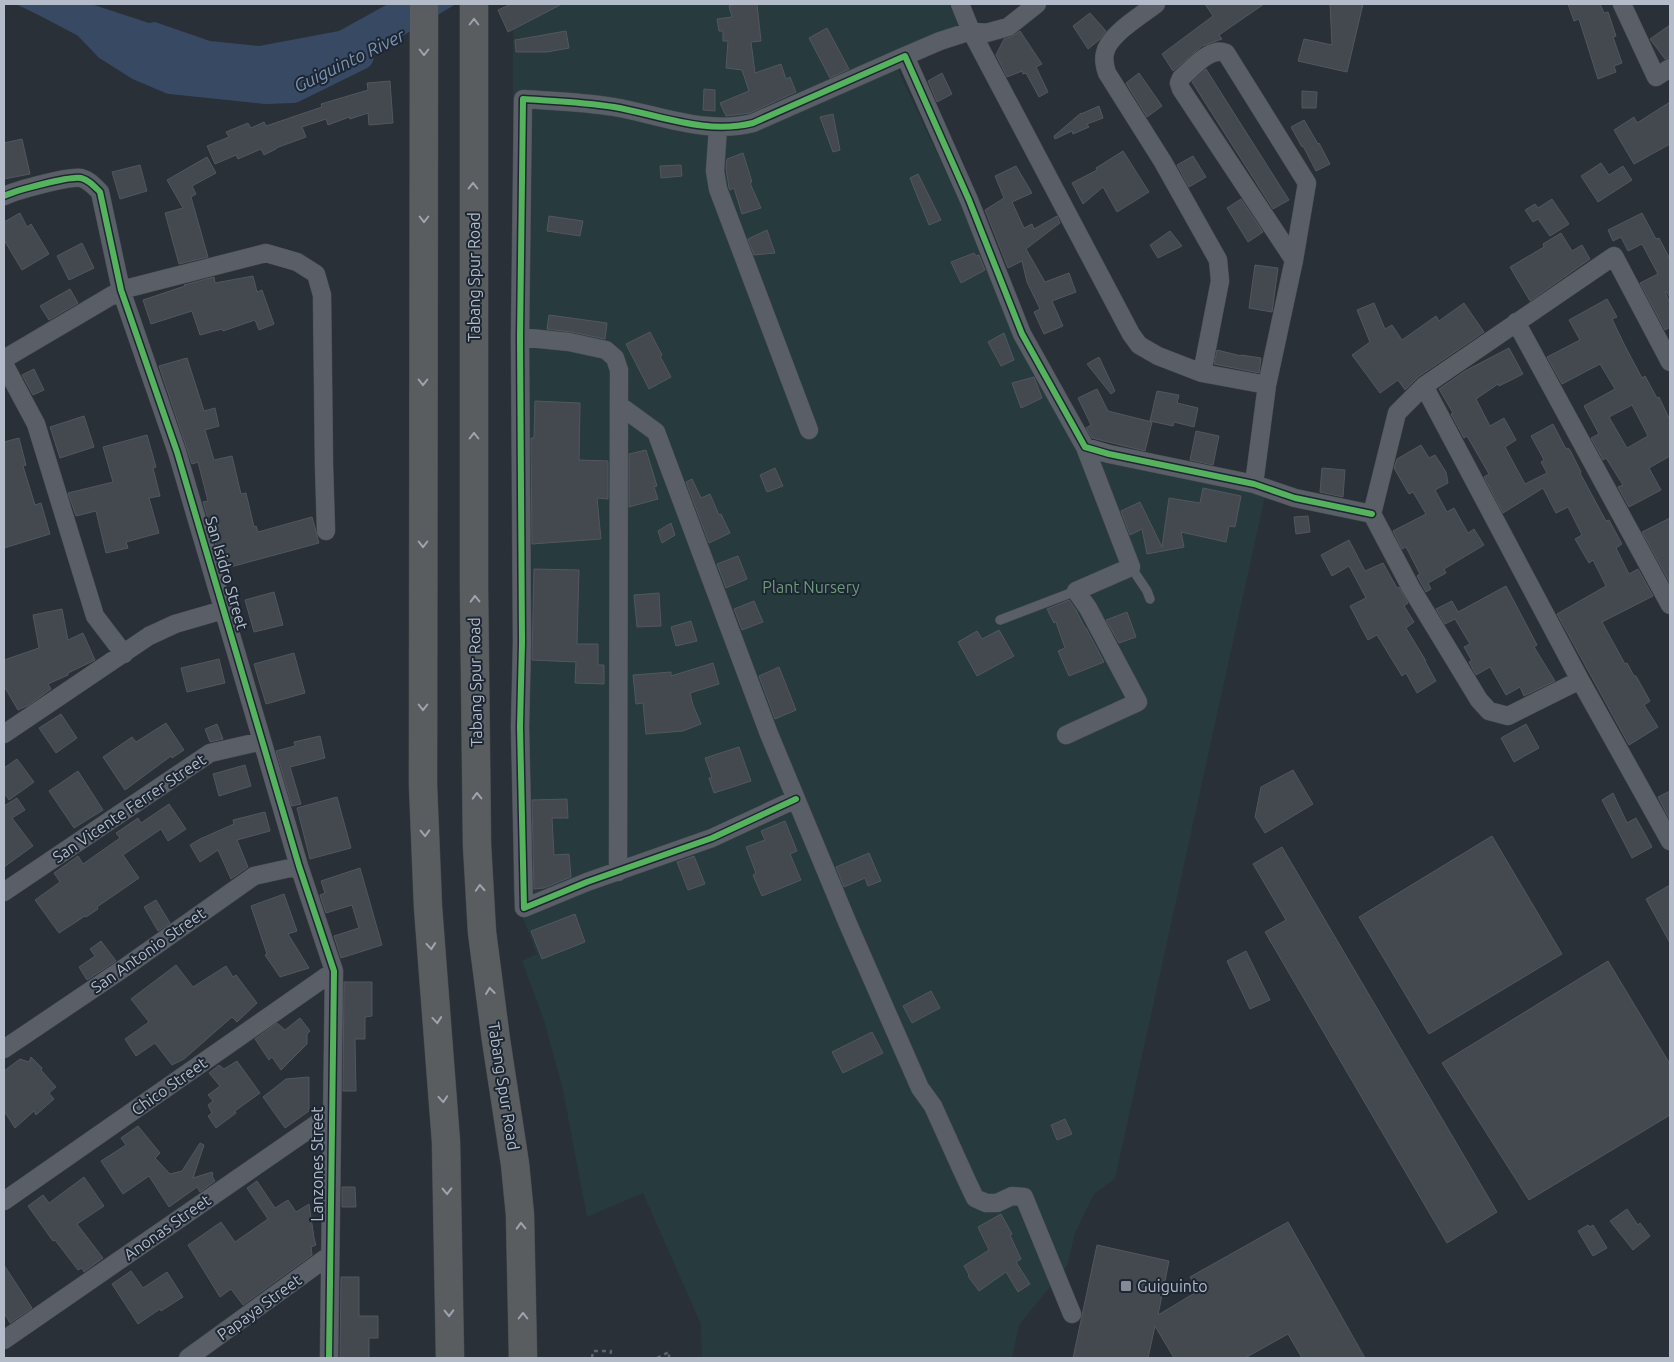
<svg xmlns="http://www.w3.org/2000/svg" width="1674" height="1362" font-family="Ubuntu,sans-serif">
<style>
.green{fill:#273a3e}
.water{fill:#384963}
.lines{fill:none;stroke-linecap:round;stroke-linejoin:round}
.river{stroke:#384963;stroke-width:28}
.building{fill:#444950;stroke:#52575f;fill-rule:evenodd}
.service-casing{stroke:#484c53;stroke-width:10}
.minor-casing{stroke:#484c53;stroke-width:19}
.motorway-casing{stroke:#474c53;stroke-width:29}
.path{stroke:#5d636a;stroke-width:2.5;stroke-dasharray:4 4;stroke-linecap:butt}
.service{stroke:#5a5e66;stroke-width:9}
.minor{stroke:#5a5e66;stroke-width:18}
.motorway{stroke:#5a5d60;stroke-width:28}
.cycleway-casing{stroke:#1d2633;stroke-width:9}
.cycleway{stroke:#56b35d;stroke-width:6}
.oneway{stroke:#9ea4af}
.poi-dot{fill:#848b96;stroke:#1d2633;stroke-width:2}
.labels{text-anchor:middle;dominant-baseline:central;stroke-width:4;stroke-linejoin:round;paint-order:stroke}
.street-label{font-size:16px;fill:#b4bcc9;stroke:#1d2633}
.park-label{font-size:16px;fill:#6b9a76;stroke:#1d2633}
.poi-label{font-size:16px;fill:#b4bcc9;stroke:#1d2633;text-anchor:start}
.water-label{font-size:18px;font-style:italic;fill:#7c92b1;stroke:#1d2633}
</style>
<rect width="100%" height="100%" fill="#2a3038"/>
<!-- green -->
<path class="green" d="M513,4H949L960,24L891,55L1078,455L1265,496L1115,1179L1094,1194L1075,1233L1067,1266L1019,1325L1012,1358H702L701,1324L643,1193L587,1217L563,1090L544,1020L522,961L537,954L513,892Z"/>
<!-- water -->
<path class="water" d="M16,4H91L149,23L155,22L210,41L259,46L339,31L388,4H456L399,38L331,71L277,84L219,86L114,52Z"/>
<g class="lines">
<!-- river -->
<path class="river" d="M48,4L86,24L108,47L138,66L171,80L266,90L293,89L360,56"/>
</g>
<!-- building -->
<path class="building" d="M511,4H562L508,32L498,10Z
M737,4H757L761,41L751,42L755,73L781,64L786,79L790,77L796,92L750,113L726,116L720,103L749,91L742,70L726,68L728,41H723V31H719L717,19L732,17L729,6Z
M1205,4H1264L1219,35L1222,39L1202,46L1173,71L1162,54L1213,16Z
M1330,4H1363L1347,72L1298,61L1304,39L1332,45Z
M1568,4H1600L1604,13L1608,12L1616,36L1613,37L1622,63L1614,66L1616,72L1598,79L1579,19L1574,21Z
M1090,13L1106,31L1099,40L1088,49L1073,26Z
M1670,25V57L1665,59L1650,39Z
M827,28L849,69L830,78L809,38Z
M566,31L569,48L547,52H516L515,40Z
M1020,31L1042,64L1036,67L1048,92L1039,97L1026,73L1023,74L1022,71L1007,77L996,55L1004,39L1011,37Z
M1206,69L1289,200L1273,209L1192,82Z
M942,73L952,94L937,102L928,81Z
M1139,73L1162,106L1147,117L1126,83Z
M390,81L393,123L369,125L368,113L350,119L349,117L328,125L326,119L302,127L306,137L276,148V149L264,155L261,149L238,159L236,155L215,164L207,146L229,137L226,132L248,123L251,128L264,122L266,126L322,107L321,104L368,90L367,83Z
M704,89L715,90V111L703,110Z
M1302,91L1317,92L1316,108H1302Z
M1670,102V144L1634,164L1614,130L1634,117L1637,123Z
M1099,106L1103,118L1087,124L1089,127L1073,134L1072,131L1055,139L1054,136L1081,113V114Z
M833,114L840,150L833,152L820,117Z
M1304,120L1318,144L1319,143L1330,164L1316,171L1303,146L1302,147L1291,127Z
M22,139L30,174L4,179V143Z
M1123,151L1149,192L1117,212L1103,187L1083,204L1072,183L1097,170L1096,168Z
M743,153L752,182L750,183L761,208L742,214L734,188L730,190L729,188L726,168L727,159Z
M1193,156L1206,177L1189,187L1177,165Z
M207,157L216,173L192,186L196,194L191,197L208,257L179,264L165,213L183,208L167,180Z
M1601,163L1609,175L1623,166L1632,180L1598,202L1581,176Z
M140,165L147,191L120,199L112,172Z
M681,165L682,176L661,178L660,166Z
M1016,166L1032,193L1012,202L1024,228L1032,224L1034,229L1057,216L1060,223L1026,249L1045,282L1069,273L1076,292L1052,301L1063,326L1044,334L1034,312L1040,309L1027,282L1022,261L1008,268L985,210L1004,198L995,176Z
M918,174L941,220L929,225L910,178Z
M1241,199L1263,232L1248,242L1227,208Z
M1552,199L1569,224L1550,236L1538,219L1533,222L1525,210L1535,204L1538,208Z
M20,213L27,227L31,224L49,254L22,270L4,240V222Z
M1642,213L1656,239L1659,238L1670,259V298L1667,292H1665L1670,303V327L1665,330L1640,283L1658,274L1642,244L1628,251L1621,237L1613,241L1608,230Z
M549,216L583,221L580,236L547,231Z
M767,230L775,253L754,255L748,239Z
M1170,231L1182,246L1158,258L1150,245Z
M1561,233L1572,251L1582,245L1590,259L1530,301L1510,267L1544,247L1543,244Z
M82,243L94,268L69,280L57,256Z
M974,253L976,256L979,255L985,270L961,283L951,262Z
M1255,265L1278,268L1272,312L1249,308Z
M253,276L257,292L262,290L274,324L259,330L255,320L223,331L222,329L200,335L192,311L151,324L143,300L185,286L184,285L214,277L215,283Z
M70,289L78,303L49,320L40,306Z
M1607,299L1617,317L1612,319L1625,346L1642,378L1645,376L1657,398L1659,397L1670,420V456L1649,468L1661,490L1629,507L1618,487L1623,485L1606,458L1603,460L1591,438L1599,434L1584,406L1615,389L1600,364L1562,384L1547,357L1580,340L1569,320ZM1632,405L1648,436L1627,448L1609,417Z
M1374,303L1385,329L1392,325L1402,340L1436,316L1439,321L1464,303L1484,332L1418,377L1405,390L1398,380L1380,393L1352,355L1370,342L1357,310Z
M549,315L607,323L605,339L571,332L547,329Z
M650,332L662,355L660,356L671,377L649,389L626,344Z
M1004,333L1014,360L1001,366L988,342Z
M1509,348L1523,374L1499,386L1498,384L1476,399L1490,426L1504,418L1516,440L1505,447L1525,484L1547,473L1541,462L1544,460L1531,436L1553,424L1566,449L1568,448L1570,450L1581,472L1580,473L1606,521L1609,520L1622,544L1616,548L1629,574L1638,569L1653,596L1602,622L1625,664L1627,663L1634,676H1636L1650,701L1644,705L1658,727L1629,745L1557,614L1606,586L1593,560L1589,563L1575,539L1582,535L1568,507L1556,513L1543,488L1503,513L1484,477L1489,474L1467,436L1464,438L1451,414L1453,413L1439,389L1465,371Z
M1217,350L1241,356V355L1261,358L1259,373L1214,364Z
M1099,357L1115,391L1111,394L1087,364Z
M187,358L204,411L215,408L219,426L205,430L214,460L232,456L241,494L246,493L254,527L256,526L258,532L312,517L319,543L223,569L203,502L208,501L198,462L192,464L159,366Z
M34,369L44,390L33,395L22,375Z
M1034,377L1042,398L1021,408L1012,383Z
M1097,389L1108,411L1152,422L1145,451L1092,438L1086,428L1091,425L1078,398Z
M1157,391L1179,395L1177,403L1198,408L1194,427L1174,422L1173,426L1150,421Z
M535,401L580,403L579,460L608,461V499L597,498L601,539L532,544L531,438H534Z
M84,416L94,447L60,458L50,427Z
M1196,431L1219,436L1213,465L1190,460Z
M147,435L156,467L153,468L160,496L149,498L159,533L126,542L128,548L106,553L96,511L76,516L68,493L113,482L103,447Z
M19,438L26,465L23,466L35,505L41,503L50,534L4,548V442Z
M1421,445L1429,458L1435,455L1446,472L1448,483L1435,490L1447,512L1454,508L1468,533L1474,529L1484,545L1444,569L1446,573L1428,583L1431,589L1426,592L1417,576L1420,574L1406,547L1402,549L1393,531L1426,514L1413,492L1409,494L1394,468L1397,459Z
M646,450L657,486L654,487L658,499L629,507V454Z
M775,468L783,486L767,492L760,475Z
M1322,468L1345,470L1343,497L1320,492Z
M692,479L701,498L710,494L719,515L721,514L730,533L709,543L686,482Z
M1203,488L1241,496L1235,527L1229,526L1226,542L1181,532L1184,547L1147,554L1142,529L1130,535L1121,511L1140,502L1162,547L1169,498L1200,503Z
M1308,516L1310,532L1296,534L1294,517Z
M1670,518V583L1642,532Z
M671,523L675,535L662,543L658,531Z
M1349,540L1365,571L1383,563L1397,588L1399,587L1408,603L1404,606L1414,622L1406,628L1426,661H1425L1436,681L1417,693L1406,673L1402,676L1377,635L1368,640L1361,627L1350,606L1366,598L1349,566L1332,576L1321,555Z
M738,556L747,579L726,588L717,564Z
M534,569L579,570L577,644H598V665H604V684L575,683L576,662L532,660Z
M1506,586L1537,645L1534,647L1555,681L1524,696L1520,687L1506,695L1490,667L1476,675L1469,662L1472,661L1464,647L1470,644L1455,619L1445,624L1436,609L1452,601L1458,612Z
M274,592L283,625L254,632L245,600Z
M659,593L661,626L637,627L634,595Z
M1069,600L1076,610L1085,628H1086L1104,662L1069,676L1058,651L1065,648L1056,622L1054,623L1047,609Z
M754,601L763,622L742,630L734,609Z
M62,609L68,640L83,633L95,660L68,673V675L48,684L51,689L29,705L18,710L4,686V660L39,648L33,615Z
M1127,612L1136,637L1119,643L1106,620Z
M691,621L697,641L676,646L671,627Z
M999,630L1014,656L977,676L958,642L977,631L982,639Z
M294,653L305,693L266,704L254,664Z
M219,659L225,683L187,692L181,668Z
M713,663L719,684L690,693L693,705L701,724L683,731L646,734L643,703L636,704L633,675L671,672V676Z
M779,667L796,710L775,719L759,676Z
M61,714L77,738L56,753L39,728Z
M166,723L184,750L172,758L171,756L125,790L103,757L132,737L136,742Z
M217,724L223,739L210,742L205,729Z
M1526,724L1539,748L1514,762L1501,738Z
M320,736L325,758L290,767L301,804L292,806L276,751L295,746L294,742Z
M739,747L751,781L714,793L709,778H712L705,758Z
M17,759L34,782L9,800L4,793V768Z
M245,765L251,786L219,796L213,774Z
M1293,770L1313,804L1265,833L1255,817L1261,787Z
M78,771L103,810L74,828L49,791Z
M1670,791V820L1658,797Z
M1613,793L1627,823L1636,818L1652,847L1632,858L1602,800Z
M337,797L351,848L310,859L297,808Z
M17,798L25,810L12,818L33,846L4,867V806Z
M567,799L568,818H552L554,855L569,854L571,877L544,888L534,889L532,800Z
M169,804L186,829L168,841L161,829L123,855L139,878L97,907L98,909L86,917L85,916L59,933L35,900L60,882L54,873L78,856L83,864L120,838L116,833L138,818L141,823Z
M265,812L270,831L237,840L248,867L231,879L218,850L200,862L190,845L200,839L234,824L233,820Z
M785,821L797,851L790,854L801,880L762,896L753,875L756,873L746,847L765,840L761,831Z
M1492,836L1562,954L1429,1034L1359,917Z
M1282,847L1497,1212L1447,1243L1265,932L1286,920L1253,864Z
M869,853L881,881L868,886L865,878L844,887L836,867Z
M694,856L705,884L688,890L677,862Z
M360,868L382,945L341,958L334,936L359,928L352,905L326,913L320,895L325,893L321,881Z
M1670,885V943L1646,899Z
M284,894L297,931L288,934L309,968L280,977L265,955L267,954L251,906Z
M156,900L170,923L158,931L144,907Z
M575,914L585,942L542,959L531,931Z
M101,941L116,961L87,980L79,967L95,956L90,949Z
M1246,951L1270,1000L1250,1009L1227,961Z
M1608,961L1670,1064V1115L1529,1200L1442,1063Z
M176,965L193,987L226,966L233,977L236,975L257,1003L237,1022L232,1017L184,1059L172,1065L155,1043L136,1056L125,1039L149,1022L131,999Z
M344,982H372V1016L365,1017V1039H355L356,1091H343Z
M931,991L940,1008L912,1023L903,1006Z
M300,1018L310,1031L307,1034V1044L281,1070L272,1057L269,1060L255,1039L277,1023L285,1030Z
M872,1032L883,1053L843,1073L832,1052Z
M31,1057L42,1068L41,1070L56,1087L49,1093L54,1099L36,1115L34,1111L15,1128L4,1111V1071L20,1059L29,1062Z
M237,1061L260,1093L235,1111L236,1113L216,1128L208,1116L212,1113L208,1105L213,1101L208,1095L220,1086L209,1073L219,1065L224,1069Z
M309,1077V1111L285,1128L263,1097L286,1079Z
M1065,1119L1072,1134L1057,1140L1051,1125Z
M138,1126L160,1153L155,1158L170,1174L182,1171L200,1143L204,1145L193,1178L212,1172L213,1174L212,1176L215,1181L200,1192L197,1187L169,1207L149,1176L123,1194L101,1161L126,1145L121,1138Z
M84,1177L104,1206L77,1224L103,1258L84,1272L82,1268L78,1270L55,1240L53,1241L28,1206L43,1195L49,1203Z
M257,1181L275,1208L288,1200L296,1212L309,1204L314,1238L316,1245L311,1247L312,1255L243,1305L231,1289L220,1297L188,1245L221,1222L235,1242L268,1219L247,1188Z
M342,1187H355L356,1207H342Z
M1627,1209L1638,1225L1640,1223L1650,1236L1633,1250L1610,1221Z
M1001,1214L1012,1234L1010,1235L1021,1259L1016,1262L1030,1284L1018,1292L1006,1272L979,1291L968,1276L969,1275L964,1266L989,1250L978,1227Z
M1288,1222L1365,1358H1302L1288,1334L1245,1358H1174L1155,1326L1148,1358H1073L1097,1245L1169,1261L1158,1315L1198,1291L1190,1277Z
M1588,1225L1590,1227L1593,1225L1607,1248L1593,1256L1578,1231Z
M4,1265L32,1308L10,1323L4,1313Z
M131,1271L143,1288L167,1272L183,1297L161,1311L160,1309L138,1324L112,1284Z
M341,1277H359V1316H378V1338H369V1358H340Z"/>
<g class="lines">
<!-- service casing -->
<g class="service-casing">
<path id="service" d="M1131,567L1147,591L1150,599
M1000,620L1076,591"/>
</g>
<!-- minor casing -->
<g class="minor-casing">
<path id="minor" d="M960,4L971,31L1131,334L1139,345L1158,356L1202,373L1220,281L1218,260L1163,162L1107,73C1105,67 1103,60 1105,53C1108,35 1142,15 1156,4
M1622,4L1656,77L1670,68
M905,56L940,41L971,31L986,33L1008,27L1037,4
M718,128L715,171L718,189L809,430
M4,196C17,190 69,176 81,178C89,180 94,186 100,192L121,290L177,452L299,866L334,971L329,1358
M1516,322L1670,605
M520,337L569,342L606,350L615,358L619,370L618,872
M4,359L121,290L266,253L297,262L316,274L322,295L324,465L326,531
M4,364L36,424L95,616L124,654
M1202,373L1267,385
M1424,386L1580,680L1670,841
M619,405L656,432L769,734L848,924L920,1088L933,1106L966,1179L975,1198L986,1203H997L1012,1196L1024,1197L1072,1314
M1254,484L1267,385L1294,260L1307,183L1226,53C1210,46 1193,68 1181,78L1179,83L1181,89L1294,260
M1580,680L1508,716L1489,711L1479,700L1411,588L1372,514L1397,413L1424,386L1614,256L1670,362
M4,734L149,636L175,624L223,610
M1066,735L1138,702L1088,608L1076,591L1131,567L1085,447
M796,799L712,838L587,882L524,908L520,727L522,642L520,337L523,99C553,101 585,102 614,107C660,115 706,135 753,123L905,56L969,200L1022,334L1085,447L1109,454L1254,484L1295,498L1372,514
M4,892L210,753L262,741
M4,1049L124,968L254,876L299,866
M4,1201L334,971
M4,1340L331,1114
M188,1358L330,1255"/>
</g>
<!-- motorway casing -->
<g class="motorway-casing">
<path id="motorway" d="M424,4L423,785L428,907L446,1142L450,1358
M474,4V587L477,845L482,932L496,1040L515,1164L520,1215L523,1358"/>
</g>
<!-- path -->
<path class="path" d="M592,1358L593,1351H611L610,1358
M657,1358L669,1352V1358"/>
<!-- service -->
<use href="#service" class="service"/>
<!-- minor -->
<use href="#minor" class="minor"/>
<!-- motorway -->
<use href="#motorway" class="motorway"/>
<!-- cycleway casing -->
<g class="cycleway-casing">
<path id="cycleway" d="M4,196C17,190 69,176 81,178C89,180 94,186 100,192L121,290L177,452L299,866L334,971L329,1358
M796,799L712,838L587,882L524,908L520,727L522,642L520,337L523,99C553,101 585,102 614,107C660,115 706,135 753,123L905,56L969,200L1022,334L1085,447L1109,454L1254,484L1295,498L1372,514"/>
</g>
<!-- cycleway -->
<use href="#cycleway" class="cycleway"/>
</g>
<!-- one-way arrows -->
<defs><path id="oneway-chevron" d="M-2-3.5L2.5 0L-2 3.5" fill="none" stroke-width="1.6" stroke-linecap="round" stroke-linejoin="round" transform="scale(1.25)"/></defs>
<g class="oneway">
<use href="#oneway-chevron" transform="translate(474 22) rotate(-90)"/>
<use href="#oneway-chevron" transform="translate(424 52) rotate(90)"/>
<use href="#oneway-chevron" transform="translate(473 186) rotate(-90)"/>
<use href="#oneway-chevron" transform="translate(424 219) rotate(90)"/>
<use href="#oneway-chevron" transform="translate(423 382) rotate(90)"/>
<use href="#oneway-chevron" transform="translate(474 436) rotate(-90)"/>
<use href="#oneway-chevron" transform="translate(423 544) rotate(90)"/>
<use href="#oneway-chevron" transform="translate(475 599) rotate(-91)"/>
<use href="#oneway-chevron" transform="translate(423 707) rotate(90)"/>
<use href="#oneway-chevron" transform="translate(477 796) rotate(-91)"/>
<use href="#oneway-chevron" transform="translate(425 833) rotate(88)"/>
<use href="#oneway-chevron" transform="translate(480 888) rotate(-93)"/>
<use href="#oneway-chevron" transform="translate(431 946) rotate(85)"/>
<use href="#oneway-chevron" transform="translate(490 991) rotate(-97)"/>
<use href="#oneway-chevron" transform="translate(437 1020) rotate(85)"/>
<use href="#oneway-chevron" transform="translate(443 1099) rotate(86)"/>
<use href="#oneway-chevron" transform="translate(447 1191) rotate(89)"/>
<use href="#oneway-chevron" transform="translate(521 1226) rotate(-92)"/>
<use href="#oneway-chevron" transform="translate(449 1313) rotate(89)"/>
<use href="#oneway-chevron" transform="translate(523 1316) rotate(-90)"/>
</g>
<!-- markers -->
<rect class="poi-dot" x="1120" y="1280" width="12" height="12" rx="2.5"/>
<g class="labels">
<!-- street labels -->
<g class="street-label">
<text transform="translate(474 277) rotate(-90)">Tabang Spur Road</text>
<text transform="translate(227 573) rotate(74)">San Isidro Street</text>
<text transform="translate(475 682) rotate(-91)">Tabang Spur Road</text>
<text transform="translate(129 808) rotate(-34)">San Vicente Ferrer Street</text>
<text transform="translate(148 950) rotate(-35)">San Antonio Street</text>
<text transform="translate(169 1086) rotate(-35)">Chico Street</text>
<text transform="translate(504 1086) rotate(81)">Tabang Spur Road</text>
<text transform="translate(317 1164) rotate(-90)">Lanzones Street</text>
<text transform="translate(167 1227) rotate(-35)">Anonas Street</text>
<text transform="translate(259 1307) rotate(-36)">Papaya Street</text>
</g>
<!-- park labels -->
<g class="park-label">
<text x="811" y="587">Plant Nursery</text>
</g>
<!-- poi labels -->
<g class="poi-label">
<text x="1137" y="1286">Guiguinto</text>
</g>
<!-- water labels -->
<g class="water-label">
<text transform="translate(349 60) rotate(-26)">Guiguinto River</text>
</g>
</g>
<!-- border -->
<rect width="1674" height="1362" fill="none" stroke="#b4bcc9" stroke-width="10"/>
</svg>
